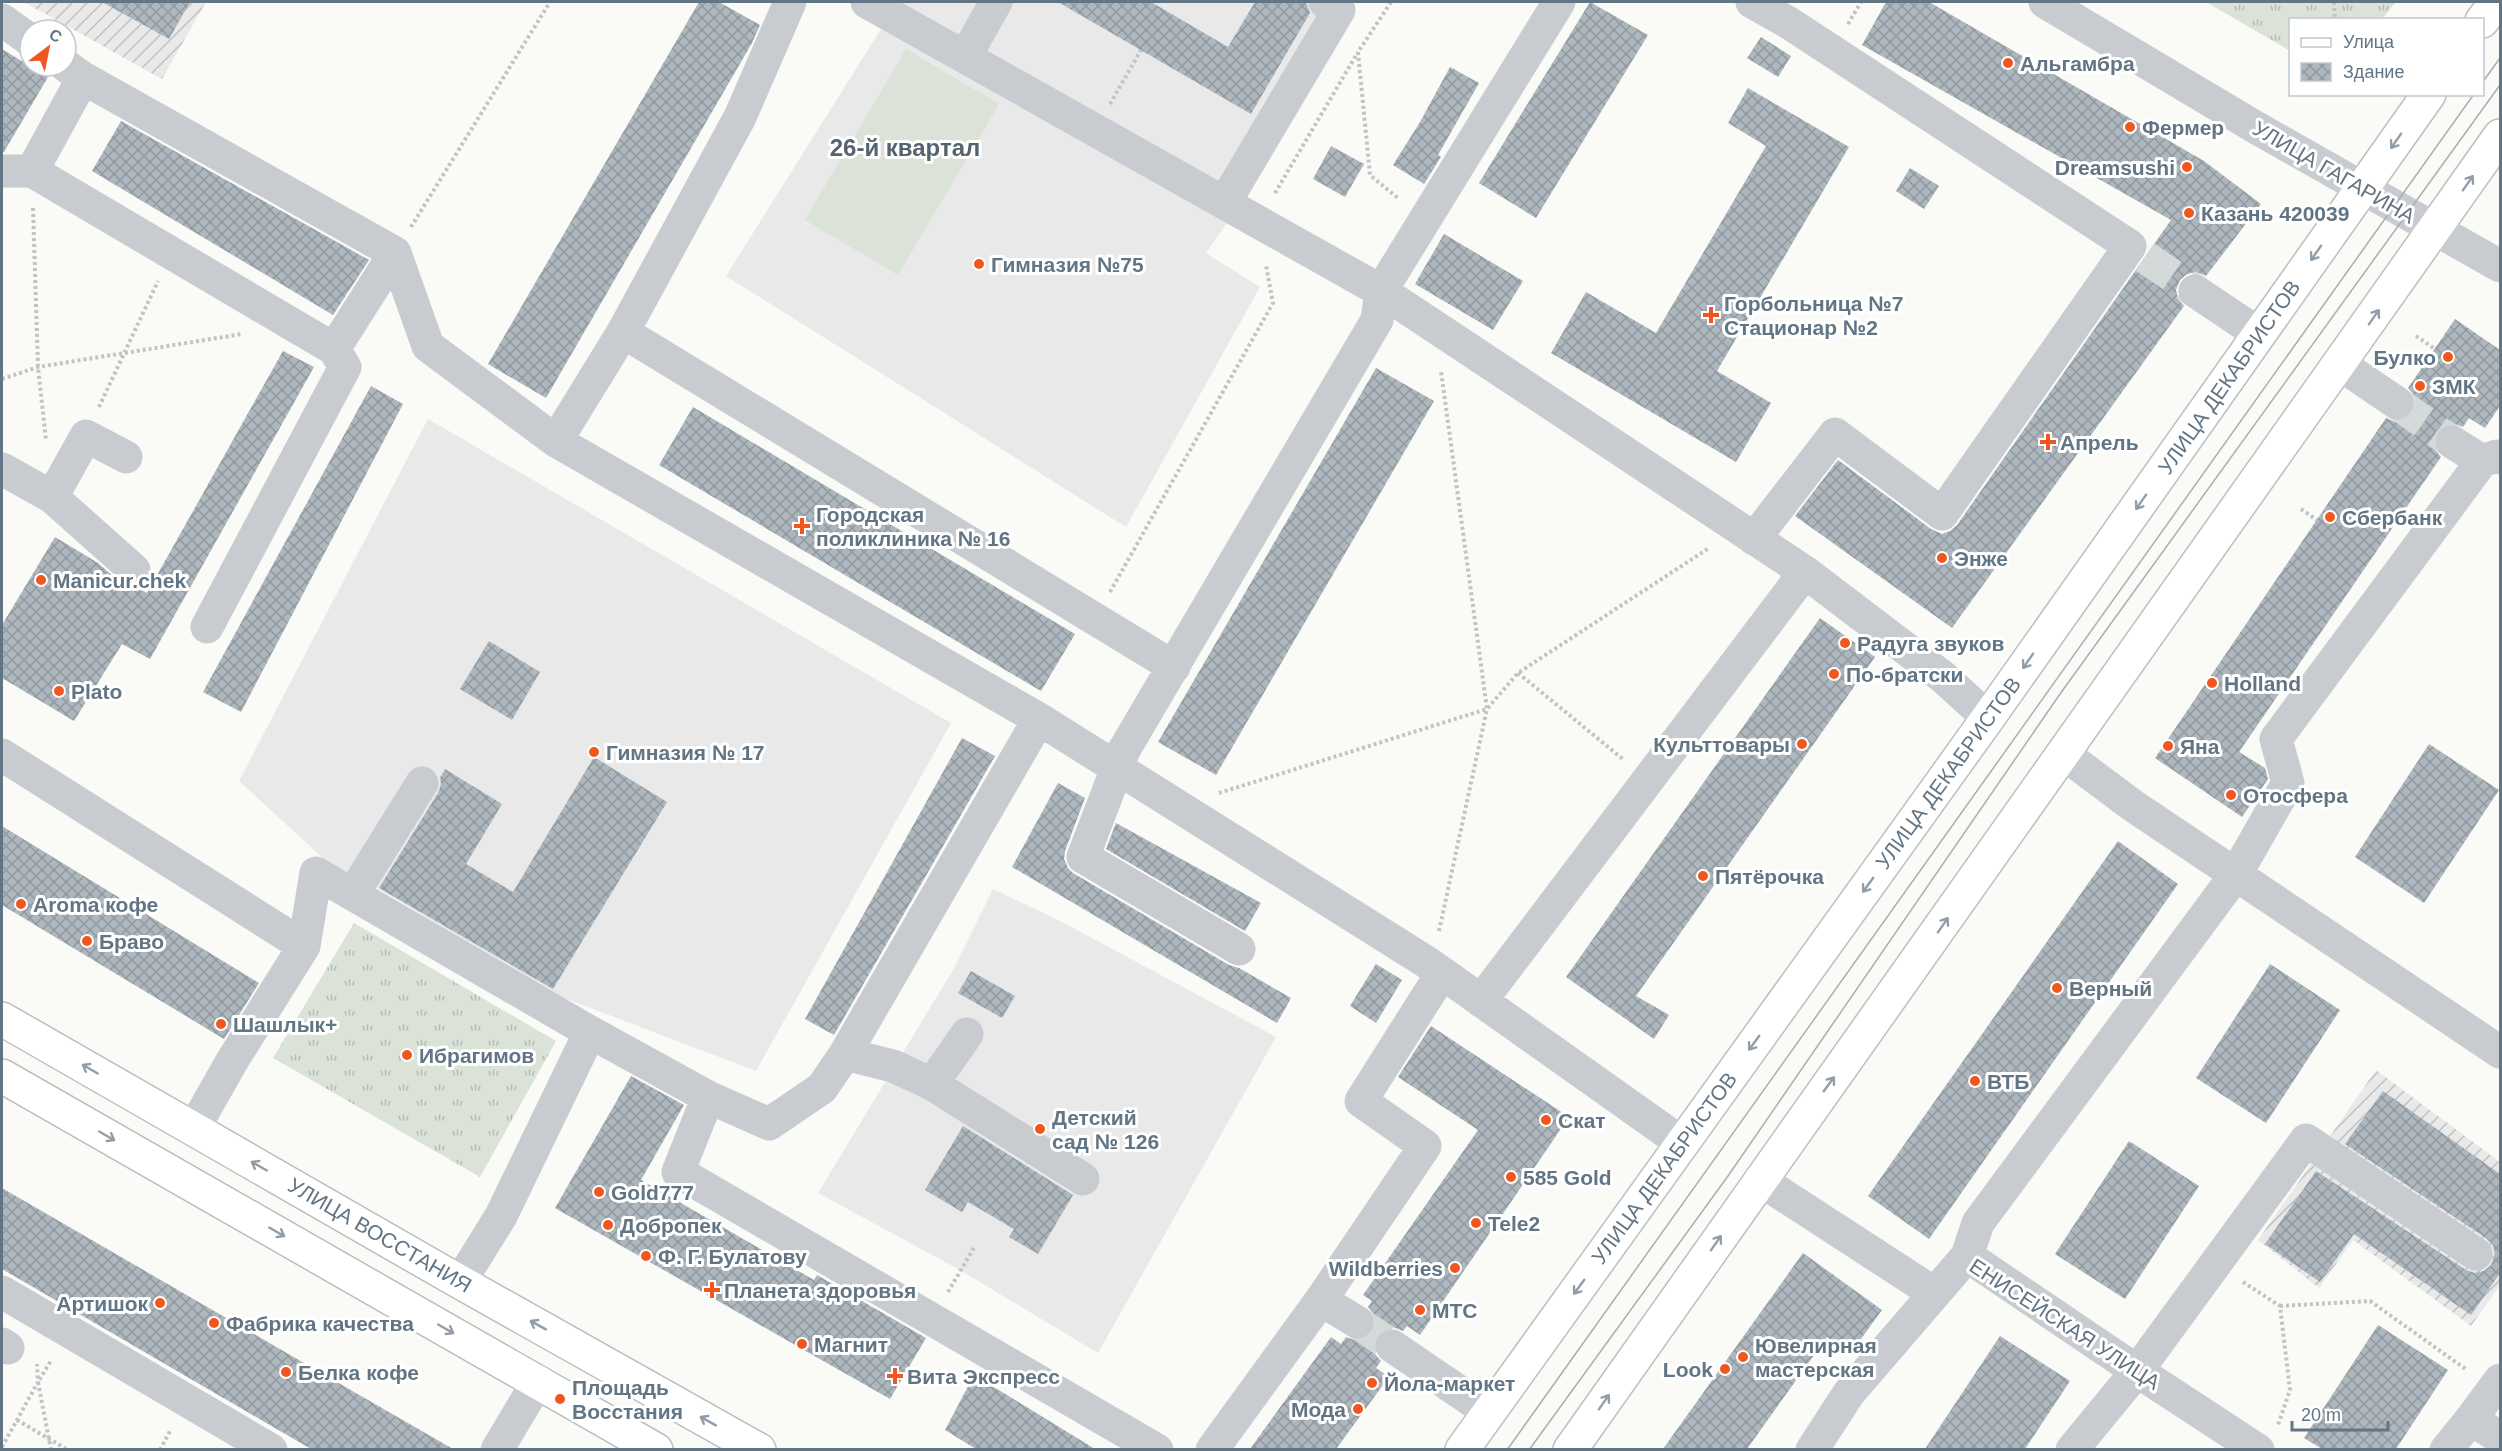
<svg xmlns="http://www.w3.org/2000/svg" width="2502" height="1451" font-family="Helvetica,sans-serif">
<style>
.built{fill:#e8e9e8}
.industrial{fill:url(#industrial-furrows)}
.grass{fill:url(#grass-tufts)}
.pitch{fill:#dbe2d8}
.building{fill:url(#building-cross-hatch)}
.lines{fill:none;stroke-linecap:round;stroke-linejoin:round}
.minor-tunnel{stroke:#d4d9da;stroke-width:33;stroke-dasharray:33 16;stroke-linecap:butt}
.major-casing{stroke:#babfc3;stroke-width:36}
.path{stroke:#c1c4c6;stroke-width:4;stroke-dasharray:3 3;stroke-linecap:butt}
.minor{stroke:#c8ccd0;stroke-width:33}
.major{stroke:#fff;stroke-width:33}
.tram{stroke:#a7aeb5;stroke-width:1.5}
.oneway{stroke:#919eaa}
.poi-dot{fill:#f15620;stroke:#fff;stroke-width:2}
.labels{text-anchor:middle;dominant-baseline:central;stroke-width:6;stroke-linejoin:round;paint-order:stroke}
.poi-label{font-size:21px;font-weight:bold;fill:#627585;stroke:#fff;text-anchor:start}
.street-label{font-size:21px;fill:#627585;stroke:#fff}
.quarter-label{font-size:24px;font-weight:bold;fill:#55636f;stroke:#fff}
</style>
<defs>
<pattern id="industrial-furrows" width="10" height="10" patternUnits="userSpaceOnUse" patternTransform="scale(1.5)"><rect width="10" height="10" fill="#e8e9e8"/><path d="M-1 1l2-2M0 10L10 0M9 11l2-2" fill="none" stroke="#bfc1c2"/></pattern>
<pattern id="grass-tufts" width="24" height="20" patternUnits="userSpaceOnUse" patternTransform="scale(1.5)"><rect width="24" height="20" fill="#dbe2d8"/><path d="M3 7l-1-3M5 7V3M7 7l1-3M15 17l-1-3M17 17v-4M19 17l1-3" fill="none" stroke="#b5bcb5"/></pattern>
<pattern id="building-cross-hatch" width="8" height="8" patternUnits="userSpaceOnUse" patternTransform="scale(1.5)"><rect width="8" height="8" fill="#adb7bd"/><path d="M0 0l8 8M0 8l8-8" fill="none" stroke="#90999f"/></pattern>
</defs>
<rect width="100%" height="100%" fill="#fafaf7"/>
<!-- built -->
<path class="built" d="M898,2H1353L1237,209L1206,253L1260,287L1126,527L726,276Z
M428,419L951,723L756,1071L551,993L374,886L324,859L239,781Z
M993,889L1064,923L1276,1037L1098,1353L960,1270L818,1193L953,970Z"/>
<!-- industrial -->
<path class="industrial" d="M24,2H206L162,79Z
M2376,1070L2500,1162V1285L2471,1326L2353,1240L2319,1288L2258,1240Z"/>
<!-- grass -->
<path class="grass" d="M2206,2H2396L2382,19L2290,20V51Z
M354,923L556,1041L480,1177L273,1058Z"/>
<!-- pitch -->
<path class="pitch" d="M906,49L999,104L898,275L805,220Z"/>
<!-- building -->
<path class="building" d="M102,2H190L169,39Z
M699,2H719L760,25L752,43L546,398L488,364Z
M1058,2H1151L1228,47L1255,2H1306L1310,13L1251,114Z
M1590,2L1648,35L1536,218L1479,183Z
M1886,2H1929L2204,161L2261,204L2206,276L2196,272L2187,274L2180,280L2176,290L2178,299L2184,306L1952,628L1795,516L1838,460L1931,529L1942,534L1950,531L1957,525L2171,220L1862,45Z
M1761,37L1791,56L1778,77L1747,58Z
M2,49L48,77L4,152H2Z
M1450,67L1479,83L1438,155L1441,157L1424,184L1393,165L1420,122Z
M1748,88L1849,147L1717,371L1771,403L1736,462L1551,353L1586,292L1656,333L1766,146L1728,123Z
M121,121L369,260L333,315L92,171Z
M1331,146L1364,164L1345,197L1313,179Z
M1910,168L1939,186L1924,209L1896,191Z
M1444,234L1523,281L1493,330L1415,284Z
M2455,319L2500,350V406L2485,428L2469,418L2463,427L2452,423L2443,426L2436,432L2433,442L2435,450L2441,457L2239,752L2265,768L2268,779L2242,817L2155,758L2386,418L2395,422L2405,420L2413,413L2416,404L2414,395L2408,388Z
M283,351L314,367L150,659L122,644L74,721L2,678V625L55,537L98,563L122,584L131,588H139L147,593Z
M1376,368L1434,401L1216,775L1158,742Z
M371,386L403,404L241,712L203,692Z
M693,407L1075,634L1041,691L659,465Z
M1820,618L1875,657L1636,996L1669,1015L1654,1039L1566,977Z
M489,641L540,672L512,720L460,689Z
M962,738L995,756L834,1035L805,1019Z
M2429,744L2499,790L2424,903L2355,857Z
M594,757L667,802L553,989L379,888L438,793L441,784L440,778L445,769L502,804L466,864L513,892Z
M1058,783L1085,798L1065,851L1064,859L1068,868L1073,873L1229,965L1239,968L1291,998L1277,1023L1012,867Z
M1116,823L1261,903L1245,931L1106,849Z
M2,826L259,983L224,1039L2,905Z
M2118,841L2178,884L1929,1239L1868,1196Z
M1376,964L1402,980L1376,1023L1350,1006Z
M2270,964L2340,1010L2266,1123L2196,1078Z
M971,971L1015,996L1002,1018L958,993Z
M1431,1026L1569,1117L1420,1335L1407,1326L1403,1331L1393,1327L1384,1329L1377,1335L1373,1345L1375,1354L1381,1361L1376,1368L1389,1377L1336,1449H1250L1331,1337L1341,1344L1346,1337L1357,1341L1365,1339L1373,1332L1376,1322L1374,1314L1368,1307L1372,1301L1363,1295L1478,1130L1398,1077Z
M631,1076L684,1105L641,1180L814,1280L817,1275L926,1338L890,1399L555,1208Z
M2383,1091L2500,1174V1273L2471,1315L2354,1234L2320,1282L2265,1244L2316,1171L2466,1270L2475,1273L2484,1271L2491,1265L2495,1255L2493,1245L2486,1238L2345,1144Z
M963,1126L1073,1195L1038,1254L1009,1237L1014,1229L968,1202L962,1212L925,1190Z
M2129,1141L2199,1186L2125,1299L2055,1254Z
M2,1188L316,1370L453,1449H311L2,1269Z
M1803,1253L1882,1310L1850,1354L1827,1337L1747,1449H1663Z
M2378,1325L2448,1370L2396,1449H2322L2304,1438Z
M2000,1336L2070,1381L2025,1449H1925Z
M974,1375L1025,1406L1095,1449H976L945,1430Z"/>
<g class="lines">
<!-- minor-tunnel -->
<path class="minor-tunnel" d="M2145,257L2195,291
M2397,403L2452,442
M1357,1322L1392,1346"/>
<!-- major casing -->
<g class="major-casing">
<path id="major" d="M2482,21L2496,2
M2,1019L460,1282L759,1450
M2,1076L656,1450
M1462,1450L1988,718L2429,94
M1570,1450L2500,136"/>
</g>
<!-- path -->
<path class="path" d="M1391,2L1358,52L1370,175L1399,199
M2334,2L2335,20
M1848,24L1861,2
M1110,104L1141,50
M1275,193L1358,52
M33,208L38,367L46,440
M411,227L550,2
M2416,336L2435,349
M2,379L38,367L242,334
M99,407L158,281
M2301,509L2317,520
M1110,592L1273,303L1266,265
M1518,673L1624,760
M1219,793L1487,709L1518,673L1709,548
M1439,931L1487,709L1441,371
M2243,1282L2280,1306L2290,1390L2278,1425
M948,1292L975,1246
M2280,1306L2370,1301L2467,1370
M17,1420L68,1450
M2,1447L38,1382L37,1364
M51,1450L38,1382L52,1359
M160,1450L171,1429"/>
<!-- minor -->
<path class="minor" d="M867,2L1381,291L1559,2
M1752,2L1789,23L2130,246L1942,514L1835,434L1754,539
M2045,2L2255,127L2500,266
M2,20L30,40
M965,57L996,2
M66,66L83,78L395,253L334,349
M2,171H32L83,78
M32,171L334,349L345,367L207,627
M1225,202L1339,10L1325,2
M395,253L428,346L556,441L1039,719L1428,963L1682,1143
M2195,291L2259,334
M623,332L1174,667
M2341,365L2397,403
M556,441L623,332L740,117L790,2
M2452,442L2482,461
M2,469L52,497L134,570
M52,497L86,436L126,457
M2064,754L2132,805L2500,1052
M2,755L304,946
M353,894L422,783
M1239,949L1083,857L1124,750L1377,320L1381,291L1805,572L1943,677L1988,718
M1481,1001L1805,572
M845,1054L893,1066L932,1084L1083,1179
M932,1084L967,1034
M708,1097L678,1172L1157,1450
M194,1128L232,1061L304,946L316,873L590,1032
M1760,1180L1934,1293
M1967,1256L1978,1223L2236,874L2288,783L2276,739L2482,461L2497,456L2500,458
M460,1282L501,1216L590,1032L708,1097L769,1124L822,1088L845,1054L1039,719
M2,1292L271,1450
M1321,1300L1357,1322
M2,1344L8,1348
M1392,1346L1489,1412
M2471,1419L2500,1380
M497,1450L538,1381
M1212,1450L1321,1300L1425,1146L1361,1101L1442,973
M1812,1450L1849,1393L1967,1256L2137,1371L2258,1450
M2072,1450L2137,1371L2306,1140L2476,1254
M2446,1450L2471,1419L2500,1438"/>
<!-- major -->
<use href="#major" class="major"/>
<!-- tram -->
<path class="tram" d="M2482,83L2500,58
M1507,1450L2474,94
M1529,1450L1728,1176L2060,694L2500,85"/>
</g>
<!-- one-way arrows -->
<defs><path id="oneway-shaft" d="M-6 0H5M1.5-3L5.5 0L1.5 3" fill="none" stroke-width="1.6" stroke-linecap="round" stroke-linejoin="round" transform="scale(1.5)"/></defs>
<g class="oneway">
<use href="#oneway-shaft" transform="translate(2396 141) rotate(125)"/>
<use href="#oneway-shaft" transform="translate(2468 183) rotate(-55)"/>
<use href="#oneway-shaft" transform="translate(2316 253) rotate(125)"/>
<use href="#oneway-shaft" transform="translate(2374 317) rotate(-55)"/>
<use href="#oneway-shaft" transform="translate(2141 502) rotate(125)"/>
<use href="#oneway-shaft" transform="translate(2028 661) rotate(125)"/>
<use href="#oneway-shaft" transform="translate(1868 885) rotate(126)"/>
<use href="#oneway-shaft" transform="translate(1943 925) rotate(-55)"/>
<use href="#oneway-shaft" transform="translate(1754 1043) rotate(126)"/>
<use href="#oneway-shaft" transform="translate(90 1069) rotate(-150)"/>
<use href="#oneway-shaft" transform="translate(1829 1084) rotate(-54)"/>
<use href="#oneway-shaft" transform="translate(107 1136) rotate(30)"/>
<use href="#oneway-shaft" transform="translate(259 1166) rotate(-150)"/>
<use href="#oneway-shaft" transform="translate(277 1232) rotate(30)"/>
<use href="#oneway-shaft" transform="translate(1716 1243) rotate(-55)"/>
<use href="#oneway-shaft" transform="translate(1579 1287) rotate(126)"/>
<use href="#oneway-shaft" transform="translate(538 1325) rotate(-151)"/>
<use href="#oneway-shaft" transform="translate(446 1329) rotate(30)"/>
<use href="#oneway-shaft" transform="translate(1604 1402) rotate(-55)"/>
<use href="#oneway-shaft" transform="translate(708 1421) rotate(-151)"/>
</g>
<!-- markers -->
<g class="poi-dot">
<circle cx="2008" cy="63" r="6"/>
<circle cx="2130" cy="127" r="6"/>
<circle cx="2187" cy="167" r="6"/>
<circle cx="2189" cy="213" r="6"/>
<circle cx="979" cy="264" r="6"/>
<path d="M1708 306h6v6h6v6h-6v6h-6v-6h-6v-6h6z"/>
<circle cx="2448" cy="357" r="6"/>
<circle cx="2420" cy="386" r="6"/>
<path d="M2045 433h6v6h6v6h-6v6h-6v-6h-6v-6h6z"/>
<circle cx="2330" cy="517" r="6"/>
<path d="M799 517h6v6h6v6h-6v6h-6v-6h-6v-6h6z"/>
<circle cx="1942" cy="558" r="6"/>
<circle cx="41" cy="580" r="6"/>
<circle cx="1845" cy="643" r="6"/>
<circle cx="1834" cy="674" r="6"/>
<circle cx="2212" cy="683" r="6"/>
<circle cx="59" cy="691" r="6"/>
<circle cx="1802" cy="744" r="6"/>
<circle cx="2168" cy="746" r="6"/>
<circle cx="594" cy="752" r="6"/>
<circle cx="2231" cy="795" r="6"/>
<circle cx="1703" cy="876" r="6"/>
<circle cx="21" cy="904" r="6"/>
<circle cx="87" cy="941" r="6"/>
<circle cx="2057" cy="988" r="6"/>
<circle cx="221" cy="1024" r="6"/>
<circle cx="407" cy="1055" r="6"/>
<circle cx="1975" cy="1081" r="6"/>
<circle cx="1546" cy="1120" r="6"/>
<circle cx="1040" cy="1129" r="6"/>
<circle cx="1511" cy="1177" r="6"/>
<circle cx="599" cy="1192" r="6"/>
<circle cx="1476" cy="1223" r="6"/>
<circle cx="608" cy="1225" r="6"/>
<circle cx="646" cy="1256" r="6"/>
<circle cx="1455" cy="1268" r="6"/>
<path d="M709 1281h6v6h6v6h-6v6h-6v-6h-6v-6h6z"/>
<circle cx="160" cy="1303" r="6"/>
<circle cx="1420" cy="1310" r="6"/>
<circle cx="214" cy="1323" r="6"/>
<circle cx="802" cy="1344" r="6"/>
<circle cx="1743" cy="1357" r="6"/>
<circle cx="1725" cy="1369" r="6"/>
<circle cx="286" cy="1372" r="6"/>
<path d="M892 1367h6v6h6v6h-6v6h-6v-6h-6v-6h6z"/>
<circle cx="1372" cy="1383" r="6"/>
<circle cx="560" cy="1399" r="6"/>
<circle cx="1358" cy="1409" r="6"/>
</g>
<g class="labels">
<!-- poi labels -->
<g class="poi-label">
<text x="2020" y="63">Альгамбра</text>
<text x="2142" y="127">Фермер</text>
<text x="2175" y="167" text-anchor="end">Dreamsushi</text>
<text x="2201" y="213">Казань 420039</text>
<text x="991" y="264">Гимназия №75</text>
<text x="1724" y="303">Горбольница №7<tspan x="1724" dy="24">Стационар №2</tspan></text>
<text x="2436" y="357" text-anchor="end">Булко</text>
<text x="2432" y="386">ЗМК</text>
<text x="2060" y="442">Апрель</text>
<text x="816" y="514">Городская<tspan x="816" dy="24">поликлиника № 16</tspan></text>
<text x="2342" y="517">Сбербанк</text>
<text x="1954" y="558">Энже</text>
<text x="53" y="580">Manicur.chek</text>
<text x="1857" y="643">Радуга звуков</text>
<text x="1846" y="674">По-братски</text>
<text x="2224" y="683">Holland</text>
<text x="71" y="691">Plato</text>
<text x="1790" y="744" text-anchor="end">Культтовары</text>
<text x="2180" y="746">Яна</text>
<text x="606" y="752">Гимназия № 17</text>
<text x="2243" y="795">Отосфера</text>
<text x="1715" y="876">Пятёрочка</text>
<text x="33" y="904">Aroma кофе</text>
<text x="99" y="941">Браво</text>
<text x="2069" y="988">Верный</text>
<text x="233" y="1024">Шашлык+</text>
<text x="419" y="1055">Ибрагимов</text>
<text x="1987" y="1081">ВТБ</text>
<text x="1052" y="1117">Детский<tspan x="1052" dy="24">сад № 126</tspan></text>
<text x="1558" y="1120">Скат</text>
<text x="1523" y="1177">585 Gold</text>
<text x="611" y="1192">Gold777</text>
<text x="1488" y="1223">Tele2</text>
<text x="620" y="1225">Добропек</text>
<text x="658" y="1256">Ф. Г. Булатову</text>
<text x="1443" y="1268" text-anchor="end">Wildberries</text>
<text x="724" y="1290">Планета здоровья</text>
<text x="148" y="1303" text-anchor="end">Артишок</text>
<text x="1432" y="1310">МТС</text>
<text x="226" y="1323">Фабрика качества</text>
<text x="814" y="1344">Магнит</text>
<text x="1755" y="1345">Ювелирная<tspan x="1755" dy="24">мастерская</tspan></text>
<text x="1713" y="1369" text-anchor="end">Look</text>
<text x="298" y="1372">Белка кофе</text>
<text x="907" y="1376">Вита Экспресс</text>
<text x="1384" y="1383">Йола-маркет</text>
<text x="572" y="1387">Площадь<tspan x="572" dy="24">Восстания</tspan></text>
<text x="1346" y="1409" text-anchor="end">Мода</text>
</g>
<!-- street labels -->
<g class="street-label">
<text transform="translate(2334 172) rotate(30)">УЛИЦА ГАГАРИНА</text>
<text transform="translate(2229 377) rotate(-55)">УЛИЦА ДЕКАБРИСТОВ</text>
<text transform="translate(1948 773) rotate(-54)">УЛИЦА ДЕКАБРИСТОВ</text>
<text transform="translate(1664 1168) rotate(-54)">УЛИЦА ДЕКАБРИСТОВ</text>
<text transform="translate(380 1235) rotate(30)">УЛИЦА ВОССТАНИЯ</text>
<text transform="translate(2065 1324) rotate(33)">ЕНИСЕЙСКАЯ УЛИЦА</text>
</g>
<!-- quarter labels -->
<g class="quarter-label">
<text x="905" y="147">26-й квартал</text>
</g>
</g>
<!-- border -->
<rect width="2502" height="1451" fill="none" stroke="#627585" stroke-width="6"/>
<!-- legend -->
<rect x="2289" y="18" width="195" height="78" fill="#ffffff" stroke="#c0c8ce" stroke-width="1.5"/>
<rect x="2301" y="38" width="30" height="9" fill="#ffffff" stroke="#c0c8ce" stroke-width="1.5"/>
<text x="2343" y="48" font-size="18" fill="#627585">Улица</text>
<rect x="2301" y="63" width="30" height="18" fill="url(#building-cross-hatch)" stroke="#c0c8ce" stroke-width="1.5"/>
<text x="2343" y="78" font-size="18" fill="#627585">Здание</text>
<!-- north arrow -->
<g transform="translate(48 48) rotate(32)"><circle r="28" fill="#ffffff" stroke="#c0c8ce" stroke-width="1.5"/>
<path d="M0-4.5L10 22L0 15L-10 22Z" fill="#f15620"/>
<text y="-9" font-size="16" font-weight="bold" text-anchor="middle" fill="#627585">С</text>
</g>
<!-- scale -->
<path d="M2292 1421v9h96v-9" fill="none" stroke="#627585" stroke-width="3"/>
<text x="2301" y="1421" font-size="18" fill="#627585" stroke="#ffffff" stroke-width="4.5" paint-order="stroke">20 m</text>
</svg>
